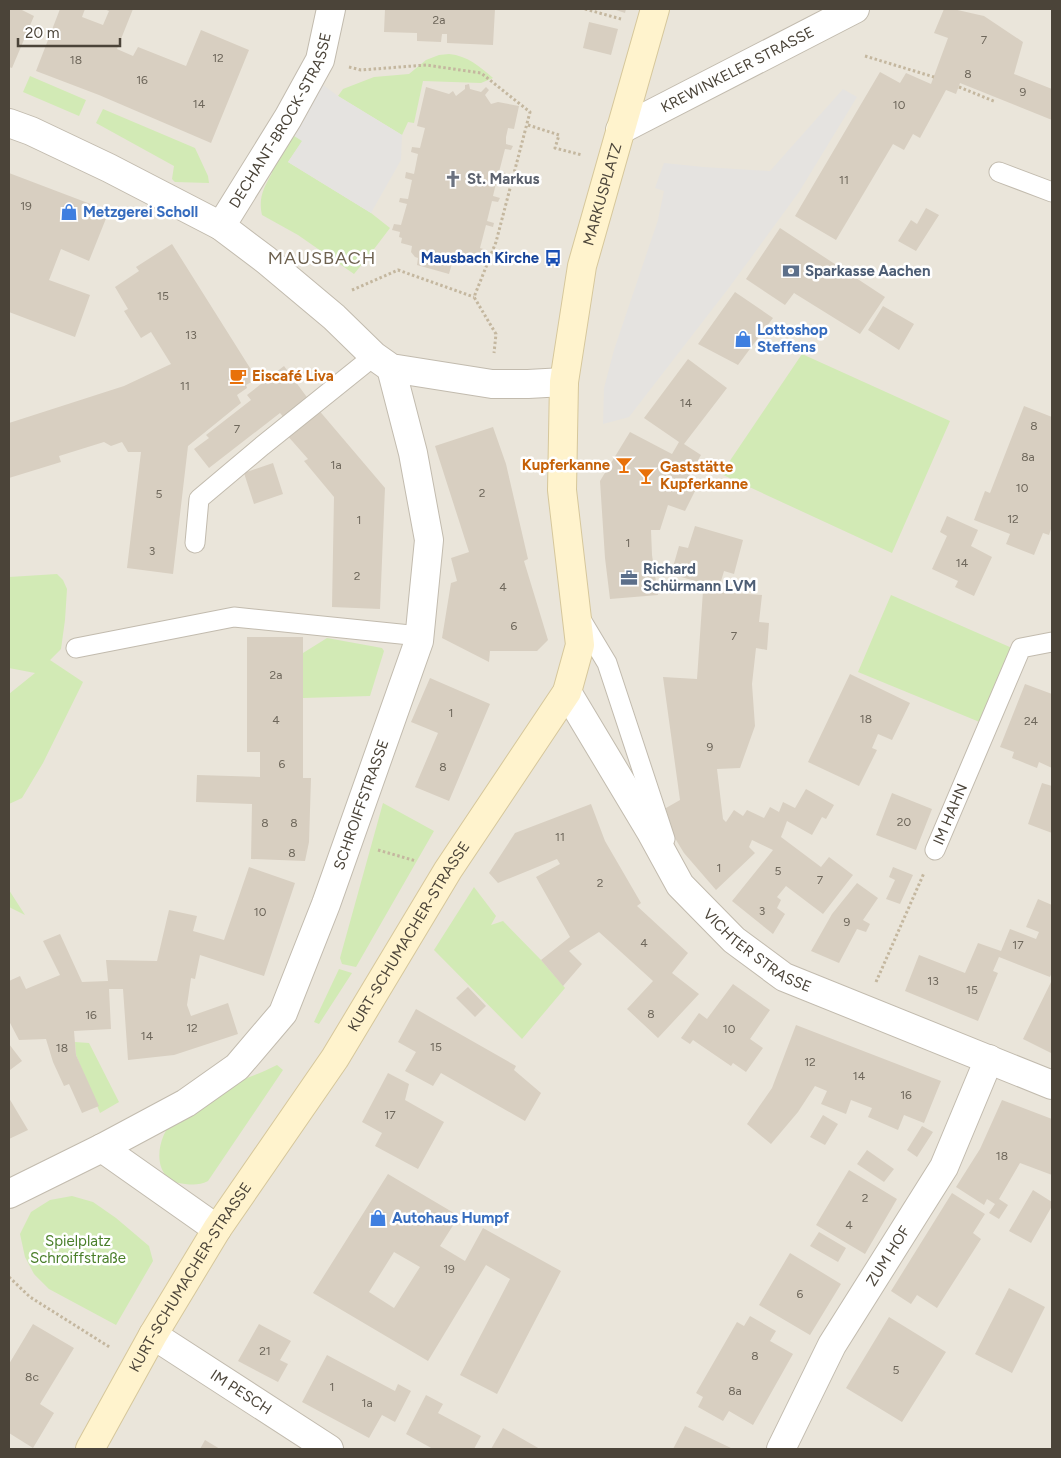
<svg xmlns="http://www.w3.org/2000/svg" width="1061" height="1458" font-family="Figtree,sans-serif">
<style>
.residential{fill:#eae5da}
.green{fill:#d2eab5}
.parking{fill:#e5e3e0}
.building{fill:#d8cfc1;fill-rule:evenodd}
.lines{fill:none;stroke-linecap:round;stroke-linejoin:round}
.service-casing{stroke:#c2bbae;stroke-width:21}
.minor-casing{stroke:#c2bbae;stroke-width:30}
.tertiary-casing{stroke:#c2bbae;stroke-width:30}
.secondary-casing{stroke:#d6c79b;stroke-width:30}
.path{stroke:#c4b79f;stroke-width:3;stroke-dasharray:2.5 2.5;stroke-linecap:butt}
.service{stroke:#fff;stroke-width:19}
.minor{stroke:#fff;stroke-width:28}
.tertiary{stroke:#fff;stroke-width:28}
.secondary{stroke:#fff3cd;stroke-width:28}
.labels{text-anchor:middle;dominant-baseline:central;stroke-width:5;stroke-linejoin:round;paint-order:stroke}
.number-label{font-size:12px;fill:#6e675b}
.street-label{font-size:15px;fill:#4b4439;stroke:#fff}
.worship-label{font-size:15px;font-weight:bold;fill:#5b616d;stroke:#fff;text-anchor:start}
.shop-label{font-size:15px;font-weight:bold;fill:#366cbe;stroke:#fff;text-anchor:start}
.transit-label{font-size:15px;font-weight:bold;fill:#164399;stroke:#fff;text-anchor:end}
.service-label{font-size:15px;font-weight:bold;fill:#4e5e75;stroke:#fff;text-anchor:start}
.food-label{font-size:15px;font-weight:bold;fill:#c56008;stroke:#fff;text-anchor:start}
.park-label{font-size:15px;fill:#4a7f2a;stroke:#fff}
.quarter-label{font-size:18px;letter-spacing:1px;fill:#6e6250;stroke:#fff}
</style>
<rect width="100%" height="100%" fill="#f6f3ec"/>
<!-- residential -->
<path class="residential" d="M9,9H1052V1449H9Z"/>
<!-- green -->
<path class="green" d="M449,54C468,56 479,66 493,78L481,83L423,81L414,123L408,122L402,135L338,96L343,89L374,77L409,74L426,60L439,55Z
M30,76L86,100L79,116L23,92Z
M103,109L195,148L208,176L209,183L175,182L172,179L174,166L96,123Z
M291,134L303,140L288,162L371,213L390,228L368,257L354,274L298,235L262,215C258,198 264,187 272,173L267,169Z
M802,354L950,421L892,553L721,474Z
M57,574L63,580L67,589L65,620L61,649L50,660L83,682L43,763L22,798L9,804V694L35,673L9,668V577Z
M891,595L1012,648L982,723L858,672Z
M327,638L382,648L384,651L370,696L303,698V653Z
M383,803L434,831L356,967L342,964L340,958Z
M474,887L496,916L491,925L503,921L541,960L565,988L522,1039L434,950Z
M9,890L25,915L9,907Z
M339,969L352,973L319,1024L314,1022Z
M75,1042L89,1043L119,1102L100,1113L76,1055Z
M277,1065L283,1070L208,1181C200,1185 194,1185 185,1184C150,1182 155,1137 175,1119C184,1111 202,1097 213,1092C234,1082 256,1076 277,1065Z
M72,1196L93,1202L116,1218L149,1246L153,1261L116,1325L49,1289L34,1274L25,1257L20,1234L31,1212L50,1200Z"/>
<!-- parking -->
<path class="parking" d="M315,79L338,96L402,135L401,160L371,213L288,162L302,141L291,134Z
M843,89L857,97L799,192L728,289L629,417L603,424L604,388L614,350L658,220L664,191L655,188L664,163L703,167L770,171Z"/>
<!-- building -->
<path class="building" d="M9,9H20L34,16L12,68L9,67Z
M60,9H85L82,17L103,25L109,11L104,9H133L117,49L133,56L138,47L186,66L201,30L249,50L211,143L99,95L36,71Z
M385,9H495L493,45L447,43V34H442L441,42L417,41V33L384,32Z
M613,9H626L625,13Z
M944,9H953L984,16L1023,42L1014,74L1052,89V120L960,83L956,94L946,90L920,138L913,134L904,150L893,144L836,240L795,216L880,72L900,83L906,73L931,84L948,38L934,33Z
M589,22L618,29L611,55L583,48Z
M469,84L470,89L481,92L486,87L489,90L485,95L491,104L498,102L519,106L514,129L508,128L506,137V144L513,146L511,150L505,149L499,172L506,173L505,177L498,175L493,196L500,198L498,202L492,201L487,221L494,223L493,227L486,225L480,248L487,250L486,255L480,253L479,256L475,255L474,260L454,256L449,274L417,265L418,258L415,257L411,252L412,246L401,243L402,238L399,237L400,232L392,230L394,224L401,225L407,204L399,202L400,198L408,199L412,180L405,178L406,172L414,174L418,154L411,152L412,147L420,148L425,128L417,126L426,87L449,94L453,91L456,96L465,89V85Z
M9,173L109,211L89,261L61,249L49,280L90,295L75,337L9,312Z
M926,208L939,215L916,251L898,241L911,220L917,224Z
M780,228L885,297L860,334L794,293L785,305L746,279Z
M172,244L257,379L246,385L247,388L237,395L241,403L188,446L173,574L127,568L141,452H128L122,442L111,446L104,442L59,456L61,462L9,478V423L124,386L171,364L151,332L141,338L124,311L128,309L115,287L139,271L136,267Z
M735,292L773,318L738,365L698,344Z
M883,306L914,324L899,350L868,330Z
M688,359L727,388L684,444L701,455L687,480L698,485L685,511L668,505L660,530H651L652,555L658,595L610,599L605,558L600,481L630,432L672,454L679,442L644,418Z
M284,366L309,400L285,419L280,413L209,468L194,449L209,438L206,435L251,400L247,395Z
M1024,406L1052,417V526L1049,535L1043,533L1034,555L1006,544L1010,534L974,520L985,491L990,493Z
M317,408L385,488L380,609L332,607L334,497L304,461L308,459L286,434Z
M493,427L506,464L528,559L524,561L548,640L537,651H490L489,662L442,638L451,583L457,581L451,558L469,552L435,446Z
M273,463L283,494L254,504L244,473Z
M947,516L978,530L971,546L992,557L974,596L955,587L958,581L932,569L947,536L940,532Z
M695,526L743,540L734,574L724,571L719,588L671,574L679,546L688,548Z
M703,591L762,595L759,622L769,623L767,650L756,648L752,684L755,726L740,768L717,769L723,819L726,822L734,810L743,816L747,810L764,818L770,807L779,812L783,802L795,808L806,789L834,805L826,819L822,817L812,835L787,821L781,837L821,867L829,857L853,875L823,914L786,886L777,897L781,900L777,908L785,914L773,934L732,901L773,850L752,840L749,847L755,853L716,890L684,853L659,812L680,800L663,677L697,679Z
M247,637H303V778H311L309,842L305,861L251,859L252,804L196,802L197,775L260,777V752H247Z
M850,674L910,703L892,740L878,734L872,748L877,750L859,786L808,762Z
M430,678L490,704L449,801L415,787L438,733L411,722Z
M1025,684L1052,694V768L1039,762L1037,768L1012,758L1014,752L1000,747Z
M1042,783L1052,786V833L1028,824Z
M892,793L932,809L916,850L876,835Z
M591,804L605,841L641,903L637,906L688,953L672,973L699,994L658,1038L627,1009L653,981L599,932L569,951L582,964L563,986L541,960L570,937L536,877L560,864L557,859L498,883L489,873L515,833Z
M249,867L295,883L264,976L200,955L195,979L191,978L187,1005L191,1016L228,1003L238,1034L174,1055L128,1060L123,989H109L111,1029L74,1031L76,1055L99,1106L82,1113L69,1084L64,1086L53,1062L46,1039L19,1040L9,1021V981L20,976L26,989L60,975L43,941L60,934L82,982L108,981L106,960L157,961L169,910L197,916L193,931L224,940Z
M893,867L913,875L900,904L886,899L895,880L889,877Z
M857,883L878,898L863,920L870,924L866,932L857,929L839,963L811,951L832,914Z
M1038,899L1052,905V972L1050,977L999,957L993,971L998,973L978,1021L905,991L919,955L965,973L978,943L1001,951L1010,929L1036,939L1039,932L1026,927Z
M1052,980V1051L1051,1053L1023,1039Z
M733,984L770,1010L750,1039L763,1048L746,1072L733,1063L731,1066L693,1040L690,1044L681,1038L699,1013L707,1019Z
M468,987L486,1006L475,1017L456,998Z
M416,1009L516,1066L514,1070L541,1093L525,1121L441,1073L433,1086L405,1071L416,1052L398,1042Z
M796,1025L941,1081L924,1123L904,1115L898,1130L868,1117L872,1108L851,1100L846,1114L821,1104L827,1091L815,1086L798,1112L771,1144L747,1124L772,1088Z
M9,1044L22,1061L10,1070L9,1068Z
M388,1073L409,1084L405,1100L444,1122L418,1169L375,1146L382,1133L362,1122Z
M9,1098L28,1130L9,1139Z
M1002,1100L1052,1119V1175L1020,1163L999,1199L1008,1205L999,1219L989,1213L995,1204L987,1199L984,1205L956,1187L980,1149Z
M823,1115L838,1124L825,1145L810,1137Z
M922,1126L933,1132L917,1157L907,1150Z
M867,1150L894,1169L884,1182L857,1164Z
M849,1170L897,1199L865,1254L816,1225Z
M388,1174L459,1216L440,1246L465,1261L483,1228L561,1271L497,1394L460,1375L510,1279L486,1265L428,1361L313,1293ZM394,1252L420,1267L394,1308L369,1292Z
M1033,1190L1052,1202V1206L1031,1243L1009,1231Z
M952,1193L985,1214L973,1233L981,1239L937,1308L917,1295L911,1304L891,1291Z
M819,1232L846,1248L838,1262L810,1246Z
M790,1253L841,1284L810,1335L759,1305Z
M1009,1288L1045,1307L1012,1373L975,1354Z
M750,1316L776,1331L770,1341L793,1354L753,1425L729,1411L723,1421L698,1407L703,1397L696,1393L737,1322L744,1326Z
M889,1317L946,1352L902,1422L846,1388Z
M33,1324L74,1348L40,1404L54,1413L33,1448L9,1433V1364Z
M259,1324L291,1341L280,1360L288,1364L278,1382L238,1361Z
M327,1355L395,1391L398,1384L411,1391L395,1422L382,1415L369,1438L302,1402Z
M426,1395L443,1404L438,1413L481,1436L474,1449H433L406,1434Z
M685,1426L733,1449H673Z
M503,1428L540,1449H491Z
M205,1440L220,1449H200Z"/>
<g class="lines">
<!-- service casing -->
<g class="service-casing">
<g id="service">
<path d="M999,172L1052,192"/>
<path d="M195,543L199,499L262,446L374,356"/>
<path d="M580,618L607,663L665,839"/>
<path d="M76,648L234,617L420,636"/>
<path id="s1" d="M935,850L1021,648L1052,642"/>
</g>
</g>
<!-- minor casing -->
<g class="minor-casing">
<g id="minor">
<path id="s2" d="M620,130L855,9"/>
<path id="s3" d="M221,226L288,118L320,60L331,9"/>
<path id="s4" d="M567,692L651,832L680,885L734,940L784,977L1052,1085"/>
<path d="M102,1148L217,1229"/>
<path id="s5" d="M9,1194L102,1148L186,1103L237,1067L283,1013L326,904L419,641L429,540L413,453L391,368"/>
<path id="s6" d="M153,1335L329,1449"/>
<path id="s7" d="M781,1449L832,1345L944,1167L989,1059"/>
</g>
</g>
<!-- tertiary casing -->
<g class="tertiary-casing">
<path id="tertiary" d="M9,123L31,131L109,168L221,226L266,260L334,317L374,356L391,368L492,384H528L564,382"/>
</g>
<!-- secondary casing -->
<g class="secondary-casing">
<g id="secondary">
<path id="s8" d="M90,1449L153,1335L217,1229L335,1058L448,870L567,692L580,645L562,490L564,382L582,266L655,9"/>
</g>
</g>
<!-- path -->
<path class="path" d="M585,9L621,19
M865,56L934,77
M349,67L361,70L426,65L481,73L530,112L496,242L474,297L496,334L494,353
M959,87L996,102
M528,125L559,135L555,148L582,155
M352,290L398,270L474,297
M378,850L416,861
M876,982L924,873
M9,1277L30,1297L111,1348"/>
<!-- service -->
<use href="#service" class="service"/>
<!-- minor -->
<use href="#minor" class="minor"/>
<!-- tertiary -->
<use href="#tertiary" class="tertiary"/>
<!-- secondary -->
<use href="#secondary" class="secondary"/>
</g>
<!-- icons -->
<defs>
<g id="church-bare" transform="scale(1.35)"><path d="M-1.2-6h2.4v3.5h3.3v2.4h-3.3V6h-2.4V-.1h-3.3v-2.4h3.3Z" fill="#6b7280" stroke="#fff" stroke-width="2.5" paint-order="stroke"/></g>
<g id="shop-bare" transform="scale(1.35)"><path d="M-5-2.5h2.3a2.7 3.5 0 0 1 5.4 0H5L5.5 6h-11ZM-1.5-2.5h3a1.5 2.3 0 0 0-3 0Z" fill="#3f7fe0" stroke="#fff" stroke-width="2.5" paint-order="stroke"/></g>
<g id="bus-bare" transform="scale(1.35)"><path d="M-5-6H5V4H4V6H2V4H-2V6H-4V4H-5ZM-3.5-4V0h7V-4ZM-3.5 1.2v1.5H-2V1.2ZM2 1.2v1.5H3.5V1.2Z" fill="#1a4fb4" stroke="#fff" stroke-width="2.5" paint-order="stroke"/></g>
<g id="bank-bare" transform="scale(1.35)"><path d="M-6-4H6V4H-6ZM0-2.3a2.3 2.3 0 1 0 0 4.6a2.3 2.3 0 1 0 0-4.6Z" fill="#5c6f8a" stroke="#fff" stroke-width="2.5" paint-order="stroke"/></g>
<g id="cafe-bare" transform="scale(1.35)"><path d="M-5.5-4.5H6V0H3Q3 3.5 0 3.5H-2.5Q-5.5 3.5-5.5 0ZM3-3.2v2h1.7v-2ZM-6 4.5H4V6H-6Z" fill="#e8710a" stroke="#fff" stroke-width="2.5" paint-order="stroke"/></g>
<g id="bar-bare" transform="scale(1.35)"><path d="M-6-5H6L.8 .8V4.5H3.5V6h-7V4.5H-.8V.8Z" fill="#e8710a" stroke="#fff" stroke-width="2.5" paint-order="stroke"/></g>
<g id="office-bare" transform="scale(1.35)"><path d="M-6-3h4V-5.5h4V-3h4V5H-6ZM-1-4.5V-3h2v-1.5ZM-6 0V1H6V0Z" fill="#5c6f8a" stroke="#fff" stroke-width="2.5" paint-order="stroke"/></g>
</defs>
<g fill-rule="evenodd">
<use href="#church-bare" x="453" y="179"/>
<use href="#shop-bare" x="69" y="212"/>
<use href="#bus-bare" x="553" y="258"/>
<use href="#bank-bare" x="791" y="271"/>
<use href="#shop-bare" x="743" y="339"/>
<use href="#cafe-bare" x="238" y="376"/>
<use href="#bar-bare" x="624" y="465"/>
<use href="#bar-bare" x="646" y="476"/>
<use href="#office-bare" x="629" y="578"/>
<use href="#shop-bare" x="378" y="1218"/>
</g>
<g class="labels">
<!-- number labels -->
<g class="number-label">
<text x="439" y="20">2a</text>
<text x="984" y="40">7</text>
<text x="218" y="58">12</text>
<text x="76" y="60">18</text>
<text x="968" y="74">8</text>
<text x="142" y="80">16</text>
<text x="1023" y="92">9</text>
<text x="199" y="104">14</text>
<text x="899" y="105">10</text>
<text x="844" y="180">11</text>
<text x="26" y="206">19</text>
<text x="163" y="296">15</text>
<text x="191" y="335">13</text>
<text x="185" y="386">11</text>
<text x="686" y="403">14</text>
<text x="1034" y="426">8</text>
<text x="237" y="429">7</text>
<text x="1028" y="457">8a</text>
<text x="336" y="465">1a</text>
<text x="1022" y="488">10</text>
<text x="482" y="493">2</text>
<text x="159" y="494">5</text>
<text x="1013" y="519">12</text>
<text x="359" y="520">1</text>
<text x="628" y="543">1</text>
<text x="152" y="551">3</text>
<text x="962" y="563">14</text>
<text x="357" y="576">2</text>
<text x="503" y="587">4</text>
<text x="514" y="626">6</text>
<text x="734" y="636">7</text>
<text x="276" y="675">2a</text>
<text x="451" y="713">1</text>
<text x="866" y="719">18</text>
<text x="276" y="720">4</text>
<text x="1031" y="721">24</text>
<text x="710" y="747">9</text>
<text x="282" y="764">6</text>
<text x="443" y="767">8</text>
<text x="904" y="822">20</text>
<text x="265" y="823">8</text>
<text x="294" y="823">8</text>
<text x="560" y="837">11</text>
<text x="292" y="853">8</text>
<text x="719" y="868">1</text>
<text x="778" y="871">5</text>
<text x="820" y="880">7</text>
<text x="600" y="883">2</text>
<text x="762" y="911">3</text>
<text x="260" y="912">10</text>
<text x="847" y="922">9</text>
<text x="644" y="943">4</text>
<text x="1018" y="945">17</text>
<text x="933" y="981">13</text>
<text x="972" y="990">15</text>
<text x="651" y="1014">8</text>
<text x="91" y="1015">16</text>
<text x="192" y="1028">12</text>
<text x="729" y="1029">10</text>
<text x="147" y="1036">14</text>
<text x="436" y="1047">15</text>
<text x="62" y="1048">18</text>
<text x="810" y="1062">12</text>
<text x="859" y="1076">14</text>
<text x="906" y="1095">16</text>
<text x="390" y="1115">17</text>
<text x="1002" y="1156">18</text>
<text x="865" y="1198">2</text>
<text x="849" y="1225">4</text>
<text x="449" y="1269">19</text>
<text x="800" y="1294">6</text>
<text x="265" y="1351">21</text>
<text x="755" y="1356">8</text>
<text x="896" y="1370">5</text>
<text x="32" y="1377">8c</text>
<text x="332" y="1387">1</text>
<text x="735" y="1391">8a</text>
<text x="367" y="1403">1a</text>
</g>
<!-- street labels -->
<g class="street-label">
<text stroke="none"><textPath href="#s2" startOffset="132">KREWINKELER STRASSE</textPath></text>
<text stroke="none"><textPath href="#s3" startOffset="122">DECHANT-BROCK-STRASSE</textPath></text>
<text stroke="none"><textPath href="#s8" startOffset="1400">MARKUSPLATZ</textPath></text>
<text stroke="none"><textPath href="#s5" startOffset="555">SCHROIFFSTRASSE</textPath></text>
<text stroke="none"><textPath href="#s1" startOffset="39">IM HAHN</textPath></text>
<text stroke="none"><textPath href="#s8" startOffset="604">KURT-SCHUMACHER-STRASSE</textPath></text>
<text stroke="none"><textPath href="#s4" startOffset="326">VICHTER STRASSE</textPath></text>
<text stroke="none"><textPath href="#s7" startOffset="221">ZUM HOF</textPath></text>
<text stroke="none"><textPath href="#s8" startOffset="199">KURT-SCHUMACHER-STRASSE</textPath></text>
<text stroke="none"><textPath href="#s6" startOffset="105">IM PESCH</textPath></text>
</g>
<!-- worship labels -->
<g class="worship-label">
<text x="467" y="179">St. Markus</text>
</g>
<!-- shop labels -->
<g class="shop-label">
<text x="83" y="212">Metzgerei Scholl</text>
<text x="757" y="330">Lottoshop<tspan x="757" dy="17">Steffens</tspan></text>
<text x="392" y="1218">Autohaus Humpf</text>
</g>
<!-- transit labels -->
<g class="transit-label">
<text x="539" y="258">Mausbach Kirche</text>
</g>
<!-- service labels -->
<g class="service-label">
<text x="805" y="271">Sparkasse Aachen</text>
<text x="643" y="569">Richard<tspan x="643" dy="17">Schürmann LVM</tspan></text>
</g>
<!-- food labels -->
<g class="food-label">
<text x="252" y="376">Eiscafé Liva</text>
<text x="610" y="465" text-anchor="end">Kupferkanne</text>
<text x="660" y="467">Gaststätte<tspan x="660" dy="17">Kupferkanne</tspan></text>
</g>
<!-- park labels -->
<g class="park-label">
<text x="78" y="1241">Spielplatz<tspan x="78" dy="17">Schroiffstraße</tspan></text>
</g>
<!-- quarter labels -->
<g class="quarter-label">
<text x="322" y="258">MAUSBACH</text>
</g>
</g>
<!-- border -->
<rect width="1061" height="1458" fill="none" stroke="#4b4439" stroke-width="20"/>
<!-- scale -->
<path d="M18 38v8h102v-8" fill="none" stroke="#4b4439" stroke-width="2.5"/>
<text x="25" y="38" font-size="15" fill="#4b4439" stroke="#ffffff" stroke-width="4" paint-order="stroke">20 m</text>
</svg>
